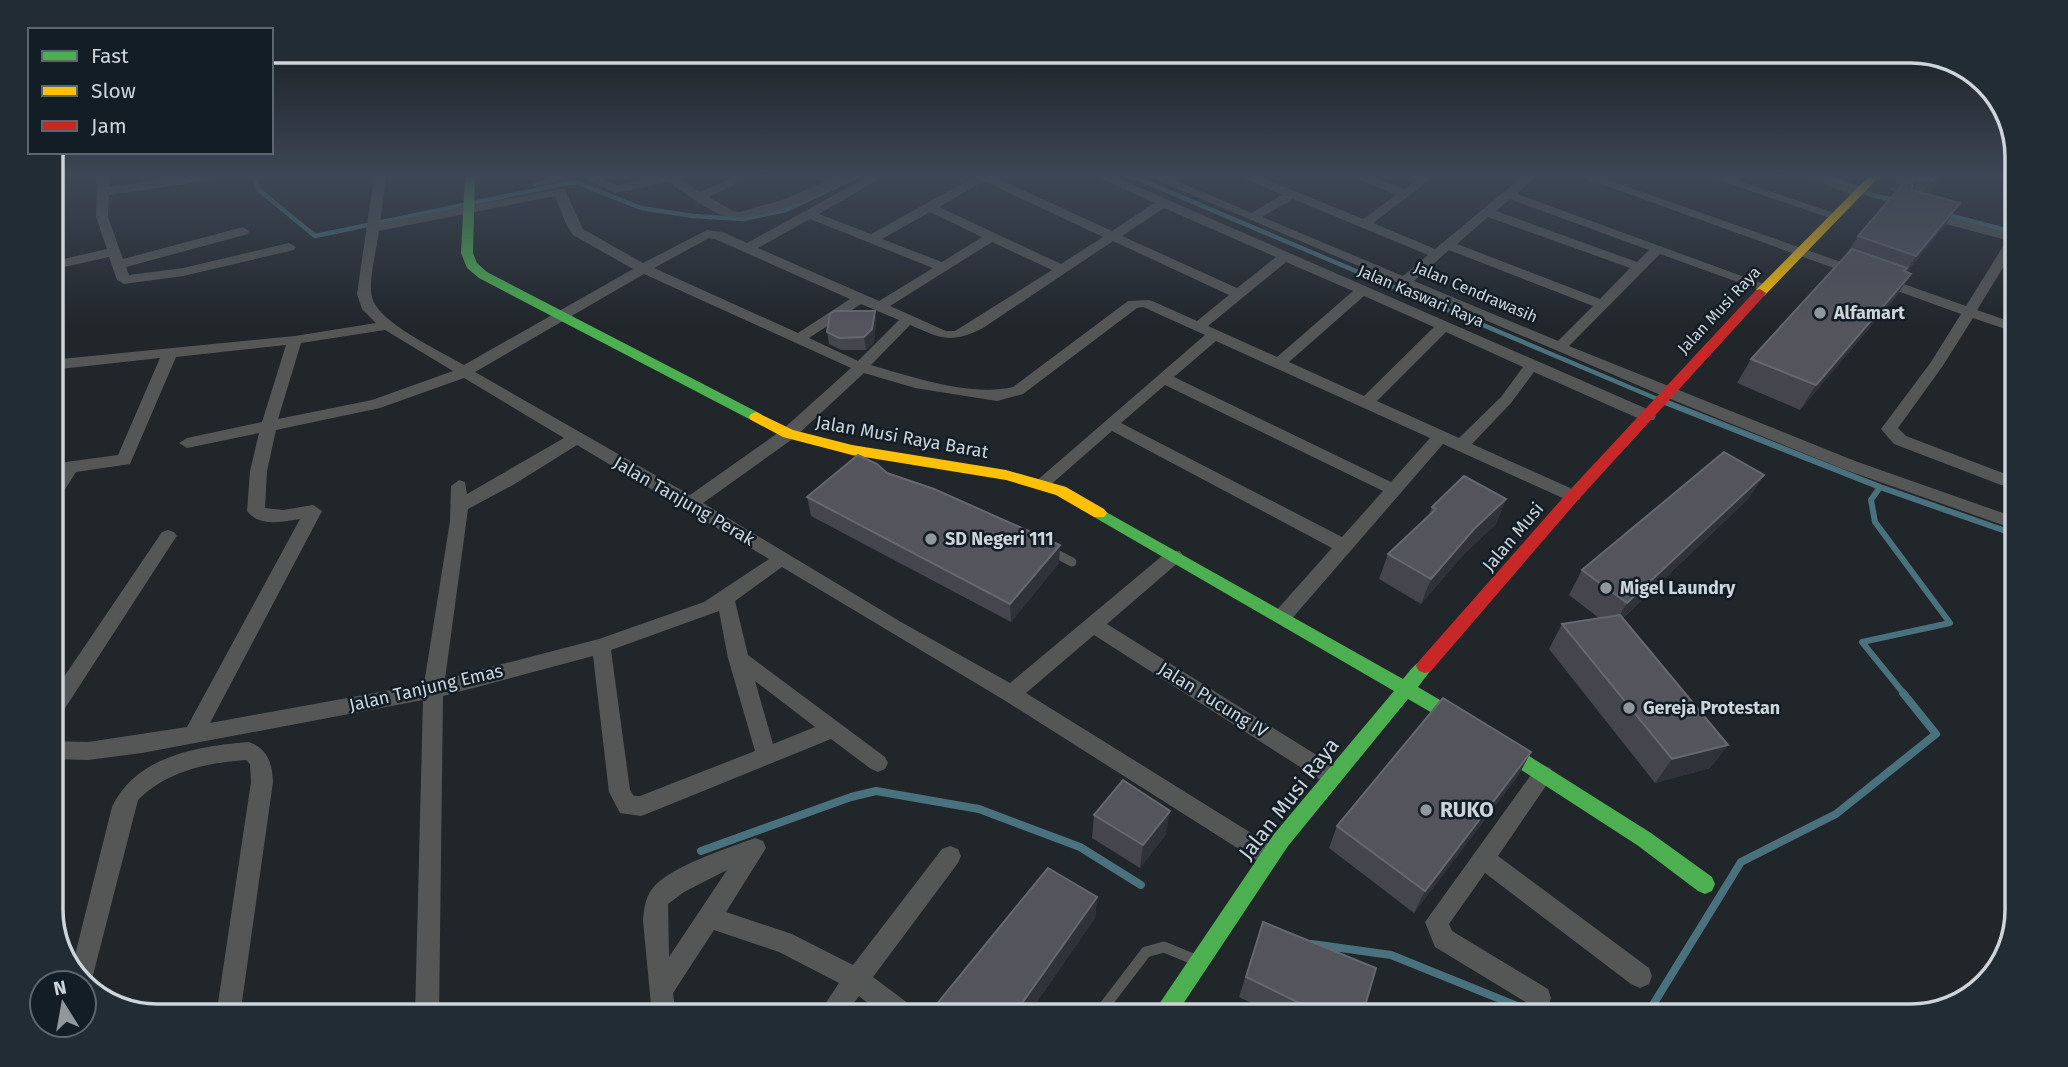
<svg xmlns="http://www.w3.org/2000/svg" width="2068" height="1067" font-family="'Fira Sans',sans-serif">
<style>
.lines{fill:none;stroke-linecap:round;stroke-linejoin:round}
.stream-far2{stroke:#49717e;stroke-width:4.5}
.stream-far1{stroke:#49717e;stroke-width:6}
.stream{stroke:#49717e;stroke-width:8}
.lane-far1{stroke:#555757;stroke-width:9}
.lane{stroke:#555757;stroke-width:11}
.street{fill:#555757;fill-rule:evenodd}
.fast{fill:#4caf50;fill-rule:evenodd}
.slow{fill:#ffc107;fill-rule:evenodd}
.jam{fill:#c62828;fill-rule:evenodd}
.wall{fill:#44454d}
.shaded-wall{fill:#303239}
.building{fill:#53545c;stroke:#666870;stroke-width:2}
.poi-dot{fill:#91979d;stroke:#121d26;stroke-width:2.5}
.labels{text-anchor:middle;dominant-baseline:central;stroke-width:5;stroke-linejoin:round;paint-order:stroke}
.far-street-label{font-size:16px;fill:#cdd4da;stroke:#121d26}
.poi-label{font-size:18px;font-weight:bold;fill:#cdd4da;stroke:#121d26;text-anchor:start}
.street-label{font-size:18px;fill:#cdd4da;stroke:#121d26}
.near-street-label{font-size:21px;fill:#cdd4da;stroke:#121d26}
.near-poi-label{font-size:21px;font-weight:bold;fill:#cdd4da;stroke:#121d26;text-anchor:start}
.rim{fill:none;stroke:#cdd4da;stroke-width:3.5}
</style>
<rect width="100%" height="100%" fill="#21262b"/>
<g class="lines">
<!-- stream-far2 -->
<path class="stream-far2" d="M254,176L259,190L315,236L569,183H578L641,208L693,216L743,219L786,210L858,176
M1132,176L1669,404
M1827,176L1872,195L1897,201
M1944,214L2017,233"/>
<!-- stream-far1 -->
<path class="stream-far1" d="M1665,402L1880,487L2017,535
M1880,487L1871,500L1875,522L1950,623L1862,642L1905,695"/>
<!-- stream -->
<path class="stream" d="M701,851L851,797L876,791L979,809L1080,847L1141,885
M1312,944L1391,955L1542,1016
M1646,1016L1741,862L1836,814L1936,734L1903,693"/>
<!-- lane-far1 -->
<path class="lane-far1" d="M1051,551L1072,562"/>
<!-- lane -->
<path class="lane" d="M1097,1016L1146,952L1164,947L1193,959"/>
<!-- street -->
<path class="street" d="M97,176H109V187L187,176H218L212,180L109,195L108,217L123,259L243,227L249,231L248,234L126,267L129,275L183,268L289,243L296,247L294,250L183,276L124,284L117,280L109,257L51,270V262L107,249L96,217Z
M374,176H386L380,223L564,188L583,229L643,263L707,230L723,232L747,243L869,176H884L819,214L871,234L976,176H992L1112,231L1154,203L1097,176H1113L1654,412L1656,416L1654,420H1642L1534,372L1511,403L1472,444L1579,492L1581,496L1579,500H1567L1443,444L1289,622L1282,624L1275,622L1273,617L1275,612L1332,548L1112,431L1048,487L1042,489L1034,483L1205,335L1143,307L1137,308L1023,394L997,401L915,388L864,373L794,438L703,503L901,622L1010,683L1168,551H1180L1183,556L1180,561L1107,624L1339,769L1343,776L1339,783L1332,785L1325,783L1094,635L1026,693L1277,849L1280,856L1277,863L1269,866L1261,863L1004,700L782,567L735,601L748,655L885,757L888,763L885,769L878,772L871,769L831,739L649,813L641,816L620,813L609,792L593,656L443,696L439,1016H415L423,700L142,753L88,760L51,759V741L88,742L187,727L300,519C283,522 259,527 247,511L250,471L259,433L187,448L179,443L187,438L262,422L286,345L176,357L130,464L76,472L57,502L51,504V485L57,475L51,476V464L118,455L160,358L51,370V360L295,336L376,323L362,309L357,294ZM984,181L1103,237L1061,264L939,207ZM555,196L566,224L573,235L633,269L464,365C441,351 378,323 372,297C368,281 377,248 379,231ZM1164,208L1276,257L1237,288L1122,236ZM930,212L982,237L942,262L882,239ZM810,219L933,268L879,301L758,248ZM709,238L715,239L850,299L798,333L654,268ZM1113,241L1229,295L1197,321L1150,300L1128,301L1013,387C971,397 912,377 871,365L910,325C942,339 951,344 983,328ZM992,242L1052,270L955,331H946L890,306ZM1286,262L1353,291L1277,357L1208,326ZM644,274L851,368L782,430L690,495L475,372ZM1364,296L1434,327L1364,396L1289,362ZM861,304L899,320L858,361L809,338ZM385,330L453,371L372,400L278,419L301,343ZM1446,332L1523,367L1501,397L1459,438L1377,401ZM1216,341L1430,438L1391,482L1174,377ZM464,378L564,438L467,494L465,482L459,480L451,486L450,521L424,684L210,723L322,511L313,505L283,510L265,508L267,471L276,430L380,408ZM1165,385L1383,491L1342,537L1121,423ZM577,445L769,559L704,602L599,639L445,679L468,509L513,485ZM719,611L728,658L755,751L640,796H634L630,790L611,650ZM755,681L815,727L773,744Z
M553,176H573L537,188L531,184Z
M580,176H596L617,185L661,176H674L700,192L736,176H752L709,197L733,211L740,212L785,199L838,176H854C835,193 752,224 728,217C706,211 687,193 667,182L616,193Z
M1148,176H1165L1252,213L1282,195L1241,176H1258L1363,219L1396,195L1352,176H1369L1404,189L1421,176H1435L1373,223L1435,249L1523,176H1536L1517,194L1772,287L1765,291L1760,290L1660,254L1569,346L1855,461L2017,518V530L1843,469L1663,396ZM1293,199L1428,255L1403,276L1262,217ZM1510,199L1649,250L1637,262L1496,211ZM1488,217L1630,268L1600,299L1457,244ZM1449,250L1593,306L1558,341L1414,281Z
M1579,176H1597L1966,306L2007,240L1922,218V212L1926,211L2017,235V245L1977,310L2017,324V333L1973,318L1942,367L1898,428L1906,436L2008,475L2017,473V485H2001L1894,444L1881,429L1931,362L1961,314Z
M1707,176H1725L1840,215L1838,218H1830Z
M1805,176H1823L1864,193L1858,197L1854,196Z
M168,530L174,532L177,536L174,540L58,719L51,721V696L162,532Z
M249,742C268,749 272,763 273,782L240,1016H216L251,782L250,764L246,760C206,763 167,771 138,800L90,987L71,971L112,807C136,756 198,746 249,742Z
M1543,765L1550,768L1554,774L1550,780L1498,856L1649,968L1652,976L1649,984L1640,988L1631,984L1485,873L1449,924L1452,931L1548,989L1551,998L1548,1007L1539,1010L1435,947L1425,922L1536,768Z
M755,838L763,841L766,848L726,912L792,934L853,965L942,849L950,846L958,849L961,856L958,863L873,977L913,1007L916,1016H884L859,996L844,1016H817L839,983L779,952L714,930L673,993L676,1016H652L643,920C644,910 645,898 652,889C670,866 728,848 755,838ZM727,870L669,957L668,904L684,892Z"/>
<!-- fast -->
<path class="fast" d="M465,176H475L473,253L477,263L487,272L761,414L763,417L761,420H751L479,278L467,268L461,253Z
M1099,508L1403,679C1411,670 1418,657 1431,661L1434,666L1418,687L1472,719L1475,724L1472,729L1466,732L1460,729L1408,699L1288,846L1175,1016H1151L1274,834L1394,691L1094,517L1091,513Z
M1499,737L1651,833L1712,877L1715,884L1712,891L1705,894L1698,891L1637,845L1492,751L1490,745L1492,739Z"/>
<!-- slow -->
<path class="slow" d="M1869,176H1880L1764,296H1756V290Z
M756,412L793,430L852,445L1006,470L1066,487L1104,509L1107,513L1104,517H1094L1056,495L1006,480L852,455L783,437L751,420L749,417L751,414Z"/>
<!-- jam -->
<path class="jam" d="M1760,289L1766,293L1764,296L1578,500L1431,671L1425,673L1419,671L1416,666L1419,661L1568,492L1756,290Z"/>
</g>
<!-- wall -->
<path class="wall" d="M1899,176H1941L1935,186L1927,194L1960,203L1944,226L1907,272L1911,274L1895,298L1800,410L1737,383L1751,359L1847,253L1858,236L1896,192L1890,190Z
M875,311L876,323L874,342L866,350H841L829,344L827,332Z
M887,473L1059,563L1011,622L811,516L807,497Z
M1764,475L1748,499L1623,618L1728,745L1710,768L1655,783L1549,649L1562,624L1599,618L1569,595L1582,570Z
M1506,499L1496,524L1464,554L1421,604L1379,579L1388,554L1428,517L1432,507Z
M1531,752L1518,776L1414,913L1329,848L1337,826Z
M1094,815L1166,834L1140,868L1092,838Z
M1097,897L1095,918L1027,1016H938L936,1005Z
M1263,922L1362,1016H1278L1239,997Z"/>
<!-- shaded-wall -->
<path class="shaded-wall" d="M1936,176H1941L1935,186L1915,205L1930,182Z
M1919,179L1905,202L1912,181Z
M1960,203L1944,226L1901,280L1916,256Z
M1911,274L1895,298L1800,410L1816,385Z
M875,311L876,323L874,342L866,350L864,337Z
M1764,475L1748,499L1612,628L1627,603Z
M1506,499L1496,524L1464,554L1421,604L1431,579L1474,529Z
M1060,545L1059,563L1011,622L1010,604Z
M1728,745L1710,768L1655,783L1672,759Z
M1531,752L1518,776L1414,913L1425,891Z
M1170,811L1166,834L1140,868L1143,845Z
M1097,897L1095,918L1027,1016H1013Z"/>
<!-- building -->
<path class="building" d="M1910,176H1936L1930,182L1919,179L1912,181V190L1960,203L1916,256L1858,236Z
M1852,249L1907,268L1904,271L1911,274L1816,385L1751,359Z
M834,311H875L872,329L864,337L839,338L827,332L830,314Z
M1724,452L1764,475L1627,603L1582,570Z
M858,455L877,464L887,473L934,489L1060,545L1010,604L807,497Z
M1464,476L1506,499L1474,529L1431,579L1388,554L1436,509L1432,507Z
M1620,615L1728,745L1672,759L1562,624Z
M1443,698L1531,752L1425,891L1337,826Z
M1123,780L1170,811L1143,845L1094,815Z
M1048,868L1097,897L1013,1016H950L936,1005Z
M1263,922L1376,968L1362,1016H1326L1246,977Z"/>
<!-- sky -->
<linearGradient id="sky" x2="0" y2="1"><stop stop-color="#121518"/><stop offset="0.54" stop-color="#3d4755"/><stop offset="1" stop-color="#3d4755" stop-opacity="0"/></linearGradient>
<rect width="2068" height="325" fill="url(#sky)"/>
<!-- markers -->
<g class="poi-dot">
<circle cx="1820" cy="313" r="7"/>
<circle cx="931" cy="539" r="7"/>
<circle cx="1606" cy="588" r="7"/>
<circle cx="1629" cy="708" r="7"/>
<circle cx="1426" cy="810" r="7"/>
</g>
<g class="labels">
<!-- far-street labels -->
<g class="far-street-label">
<text transform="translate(1476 292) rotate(23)">Jalan Cendrawasih</text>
<text transform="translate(1421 296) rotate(23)">Jalan Kaswari Raya</text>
<text transform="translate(1719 310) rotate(-47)">Jalan Musi Raya</text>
</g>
<!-- poi labels -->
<g class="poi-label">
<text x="1834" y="313">Alfamart</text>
<text x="945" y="539">SD Negeri 111</text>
<text x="1620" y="588">Migel Laundry</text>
<text x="1643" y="708">Gereja Protestan</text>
</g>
<!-- street labels -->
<g class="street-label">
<text transform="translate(902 437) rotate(10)">Jalan Musi Raya Barat</text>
<text transform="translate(684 501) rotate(30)">Jalan Tanjung Perak</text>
<text transform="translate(1513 537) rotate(-50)">Jalan Musi</text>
<text transform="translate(426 688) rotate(-13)">Jalan Tanjung Emas</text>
<text transform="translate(1213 700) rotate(32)">Jalan Pucung IV</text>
</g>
<!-- near-street labels -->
<g class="near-street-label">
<text transform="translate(1289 799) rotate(-52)">Jalan Musi Raya</text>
</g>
<!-- near-poi labels -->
<g class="near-poi-label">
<text x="1440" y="810">RUKO</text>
</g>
</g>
<!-- crop -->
<path d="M0 0H2068V1067H0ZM157 63H1911A94 94 0 0 1 2005 157V910A94 94 0 0 1 1911 1004H157A94 94 0 0 1 63 910V157A94 94 0 0 1 157 63Z" fill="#212c34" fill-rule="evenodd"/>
<path class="rim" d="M157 63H1911A94 94 0 0 1 2005 157V910A94 94 0 0 1 1911 1004H157A94 94 0 0 1 63 910V157A94 94 0 0 1 157 63Z"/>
<!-- legend -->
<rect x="28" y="28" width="245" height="126" fill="#121d26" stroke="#5d666e" stroke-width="2"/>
<rect x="42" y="51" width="35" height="10" fill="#4caf50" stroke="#5d666e" stroke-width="2"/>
<text x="91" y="63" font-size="21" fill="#cdd4da">Fast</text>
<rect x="42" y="86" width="35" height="10" fill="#ffc107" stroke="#5d666e" stroke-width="2"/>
<text x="91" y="98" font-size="21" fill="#cdd4da">Slow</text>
<rect x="42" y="121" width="35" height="10" fill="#c62828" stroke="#5d666e" stroke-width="2"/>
<text x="91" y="133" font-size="21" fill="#cdd4da">Jam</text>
<!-- north arrow -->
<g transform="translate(63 1004) rotate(349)"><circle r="33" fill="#121d26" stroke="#5d666e" stroke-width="2"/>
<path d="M0-5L12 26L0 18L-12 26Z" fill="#91979d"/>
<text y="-10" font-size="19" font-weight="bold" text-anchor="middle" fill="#cdd4da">N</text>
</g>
</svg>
